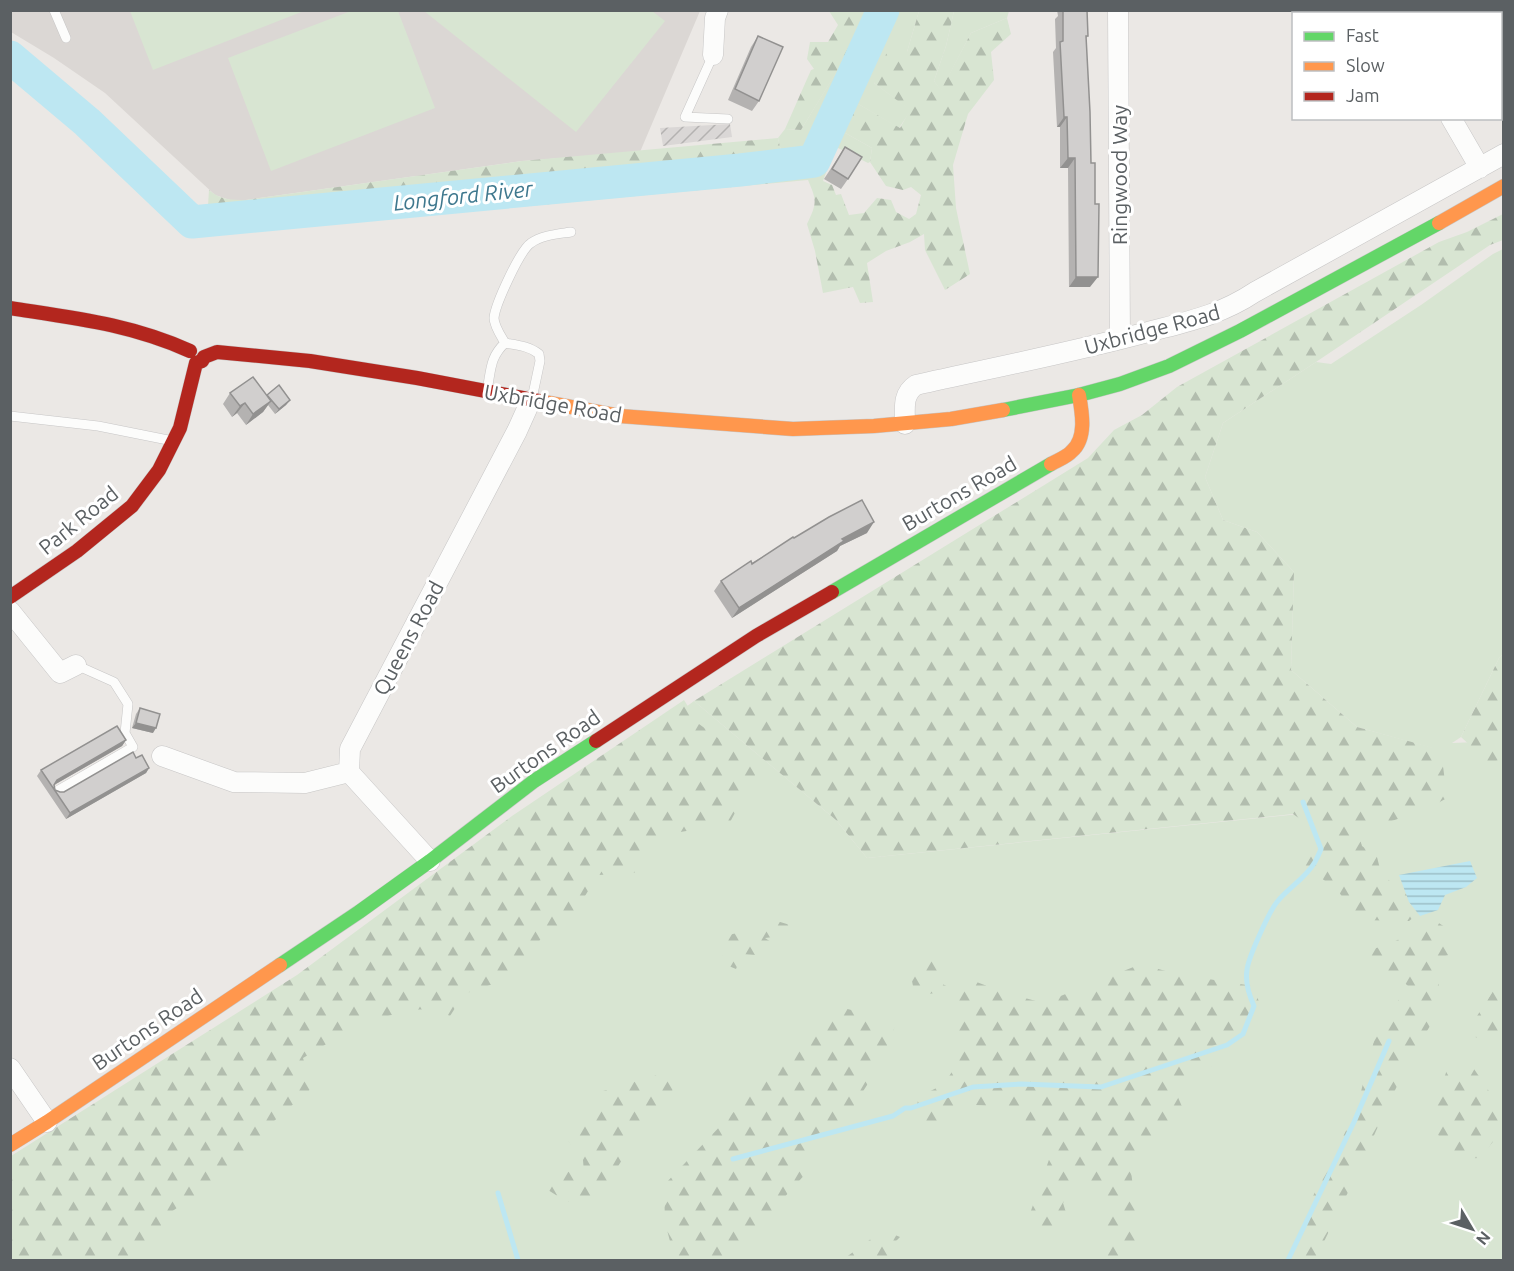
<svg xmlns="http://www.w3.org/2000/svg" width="1514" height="1271" font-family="Ubuntu,sans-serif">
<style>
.industrial{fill:url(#industrial-furrows)}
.education{fill:#dbd7d4}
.green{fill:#d8e5d2}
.forest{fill:url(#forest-firs)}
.water{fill:url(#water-rules)}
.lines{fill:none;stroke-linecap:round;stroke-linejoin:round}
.stream{stroke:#bde7f2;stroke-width:5}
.river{stroke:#bde7f2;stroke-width:33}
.lane-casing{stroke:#c7c6c6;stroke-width:10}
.street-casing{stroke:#c7c6c6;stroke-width:21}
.fast-casing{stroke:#c7c6c6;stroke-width:15}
.slow-casing{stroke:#c7c6c6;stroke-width:15}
.jam-casing{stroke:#c7c6c6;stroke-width:15}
.lane{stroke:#fcfcfb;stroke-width:9}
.street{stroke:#fcfcfb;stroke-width:20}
.fast{stroke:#63d668;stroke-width:14}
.slow{stroke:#ff974d;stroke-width:14}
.jam{stroke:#b3261e;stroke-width:14}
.wall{fill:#b4b2b1}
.shaded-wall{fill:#929190}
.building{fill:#d1cfce;stroke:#929190;stroke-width:1.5}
.labels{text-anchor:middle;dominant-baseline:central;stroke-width:6;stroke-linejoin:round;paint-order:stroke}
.street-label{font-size:21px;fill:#5b6063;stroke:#fff}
.water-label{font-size:22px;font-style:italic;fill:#3f788e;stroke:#fff}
</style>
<defs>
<pattern id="industrial-furrows" width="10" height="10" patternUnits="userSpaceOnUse" patternTransform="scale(1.5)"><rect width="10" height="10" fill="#dad7d6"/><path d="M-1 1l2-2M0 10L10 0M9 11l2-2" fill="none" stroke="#b4b2b1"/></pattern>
<pattern id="forest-firs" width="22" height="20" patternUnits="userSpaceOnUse" patternTransform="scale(1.5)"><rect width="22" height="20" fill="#d8e5d2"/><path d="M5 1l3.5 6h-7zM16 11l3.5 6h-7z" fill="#b2bdae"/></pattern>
<pattern id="water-rules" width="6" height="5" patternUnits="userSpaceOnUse" patternTransform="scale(1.5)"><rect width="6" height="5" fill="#bde7f2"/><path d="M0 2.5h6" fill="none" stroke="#9dbfc8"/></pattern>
</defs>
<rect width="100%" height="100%" fill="#ebe8e5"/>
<!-- industrial -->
<path class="industrial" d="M730,124L732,137L663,146L660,128Z"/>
<!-- education -->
<path class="education" d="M11,10L700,11L640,152L522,161L246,200H230L215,195L105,93L54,58L11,32Z"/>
<!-- green -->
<path class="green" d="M130,11H304L153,70Z
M351,11H398L435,108L271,171L228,58Z
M652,11L665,21L576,132L424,11Z
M896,11H919L907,52L874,83L911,110L899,128L853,101L865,81Z
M954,11H1009L1007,18L971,33L941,91L934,81L946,46Z
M864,26L829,105L809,155L783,160L778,138L785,129L801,130Z
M840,130L872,148L870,162L868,163L832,145Z
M1503,249V654L1499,658L1461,737L1452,743L1503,741V1260H11L320,979L694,701L836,820L867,858L1319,812L1432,748L1357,727L1291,670L1294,572L1257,532L1223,520L1205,477L1223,423L1316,362L1331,364L1421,305L1493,254Z"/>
<!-- forest -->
<path class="forest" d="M829,11H871L864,27L801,130L785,129L811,70L814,69L807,59L810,42H828L838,25Z
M919,11H954L946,46L934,81L941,90L971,33L1007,18L1011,34L991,52L994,80L968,114L953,165L956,208L970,274L945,290L925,250L924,234L910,242L886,251L867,263L873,302L860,303L853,287L823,293L815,251L807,224C817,203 817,201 808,180L206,236L209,190C220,200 232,200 246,200L522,161L778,138L783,160V171L820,163L828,167L823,181L832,185L836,195L841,194L849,215L864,213L877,198L891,200L896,212L909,219L916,214L921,195L911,187L903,190L886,186L870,162L872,148L840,130L853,101L900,128L910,110L874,83L889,47L907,52Z
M1503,214V240L1490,245L1316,362L1223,423L1205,477L1223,520L1257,532L1294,572L1291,670L1357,727L1441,750L1447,798L1425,810L1358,832L1362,846L1377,857L1381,873L1393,884L1419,886L1424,909L1409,921L1357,920L1339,892L1320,877L1306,874L1304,863L1317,847L1313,828L1293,814L867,858L836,820L694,701L1088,458L1114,430L1142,415L1177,387L1439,242L1467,232Z
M1503,654V759L1489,763L1461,737L1499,658Z
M684,700L699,724L759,768L729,824L668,834L634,873L598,875L575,912L541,939L502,981L464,994L450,1016L430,1009L409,1010L360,1024L303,1058L312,1088L274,1121L227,1174L171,1212L143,1250L128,1260H11V1156L297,975L512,816Z
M1428,916L1448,929L1453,954L1433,959L1440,991L1430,1026L1410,1059L1385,1111L1352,1184L1315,1260H1294L1306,1210L1356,1111L1376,1033L1408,986L1392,971L1369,972L1365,951L1387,945L1414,932Z
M777,921L790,925L788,935L765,938L774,944L770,956L742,954L736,969L724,964L720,937L737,933L753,940L757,923Z
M920,959H942L939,982L950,988L966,978L1003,992L1043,1003L1141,964L1176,974L1253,986L1261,1007L1252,1025L1236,1038L1212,1046L1214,1065L1173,1086L1187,1118L1130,1163L1139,1236L1140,1260H1103L1105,1229L1100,1181L1076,1184L1063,1203L1069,1222L1053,1232L1027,1222L1051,1154L1029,1140L1025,1118L1010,1107L975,1105L943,1108L933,1134L913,1120L919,1097L944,1084L959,1061L960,1034L949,998L935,993L915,996L911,976Z
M1503,976V1035L1496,1046L1466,1033Z
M835,1006L897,1021L879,1066L838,1131L808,1144V1171L773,1210L751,1231L741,1259L713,1260L693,1258L692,1260H652L673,1253L665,1222L664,1185Z
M1449,1064L1472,1066L1503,1112V1129L1480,1158L1450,1159L1432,1122L1441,1087Z
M671,1071L675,1088L657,1106L634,1140L614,1173L591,1199L567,1202L548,1190L551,1170L584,1173L583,1160L566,1138L603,1091Z
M883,1230L900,1237L890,1247L899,1259L903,1260H885L879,1257L876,1260H845V1258Z"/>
<!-- water -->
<path class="water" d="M1470,861L1477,878L1466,887L1445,895L1438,910L1420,916L1409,902L1399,875Z"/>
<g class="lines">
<!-- stream -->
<path class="stream" d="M733,1159L893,1116L905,1108H911L973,1087L1021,1084L1101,1087L1227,1045L1243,1034L1254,1006C1249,995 1245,982 1247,970C1248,958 1269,912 1277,902C1288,888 1306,878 1315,862C1317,858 1319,854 1321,849L1303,802
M498,1193L518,1260
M1288,1260L1354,1122L1389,1041"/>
<!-- river -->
<path class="river" d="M10,57L87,122L192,222L740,170L814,161L883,10"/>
<!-- lane casing -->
<g class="lane-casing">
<path id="lane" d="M54,10L66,38
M713,55L685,117L728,119
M505,343C501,336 494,326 494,318C495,305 520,250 531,243C542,235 558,234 571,232
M488,385C491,368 491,356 505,343C517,345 529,346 539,354L540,361L533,394
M10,416L98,426L168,440
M57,791L133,747L125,733L128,704L114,682L76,665"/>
</g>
<!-- street casing -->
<g class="street-casing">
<path id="street" d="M1118,10L1120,339
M1409,10L1410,14
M713,55L715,18L718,10
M1451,118L1480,168
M905,424C905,409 902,394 916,385C992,368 1069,353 1144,333C1185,322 1219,316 1255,292L1504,154
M10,611L60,673L76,665
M162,756L234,782L305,783L349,772
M430,861L349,772L350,749L517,431L531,400
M10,1068L47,1122"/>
</g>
<!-- fast casing -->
<g class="fast-casing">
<path id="fast" d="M1003,410L1079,395L1120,384L1169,366L1240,331L1439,223
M832,592L1051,464
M280,965L359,912L430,861L534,781L596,741"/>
</g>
<!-- slow casing -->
<g class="slow-casing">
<path id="slow" d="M1439,223L1504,186
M544,402L620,416L793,429L874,426L951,419L1003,410
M1051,464C1058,460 1067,457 1072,451C1087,438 1082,412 1079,395
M10,1145L47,1122L280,965"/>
</g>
<!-- jam casing -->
<g class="jam-casing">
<path id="jam" d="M10,308C74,318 130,324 190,351
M196,363L202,361L204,357L217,352L310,361L417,378L544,402
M10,597L77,551L132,506L159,470L180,428L196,363
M596,741L756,636L832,592"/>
</g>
<!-- lane -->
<use href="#lane" class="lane"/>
<!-- street -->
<use href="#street" class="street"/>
<!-- fast -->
<use href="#fast" class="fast"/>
<!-- slow -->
<use href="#slow" class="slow"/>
<!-- jam -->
<use href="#jam" class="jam"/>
</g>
<!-- wall -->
<path class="wall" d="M1057,10H1087L1088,36L1086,38L1090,287H1069L1068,168H1060V127H1057L1053,52L1056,48L1055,19L1058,16Z
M758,36L759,101L752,111L728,100L751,47Z
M845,147L848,179L841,189L824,179Z
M279,385L290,400L286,405L275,414L268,405L263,412L246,425L237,413L232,417L223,404L230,393L266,396Z
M867,533L840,546L837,551L732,618L714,591L721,581L794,538Z
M140,708L153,733L132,728L136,714Z
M126,740L122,746L54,785L55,790L60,792H64L136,758L149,768L146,773L66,819L37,776L41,770Z"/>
<!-- shaded-wall -->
<path class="shaded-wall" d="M1064,117H1067L1060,127H1057Z
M1068,158H1075L1068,168H1060Z
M1076,277H1098L1090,287H1069Z
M290,400L286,405L275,414L279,409Z
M271,401L263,412L246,425L253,414Z
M245,403L237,413L232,417L240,406Z
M874,522L867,533L840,546L837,551L732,618L739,608L842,539Z
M136,723L156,728L153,733L132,728Z
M126,740L122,746L54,785L57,780Z
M149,768L146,773L66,819L70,813Z"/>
<!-- building -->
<path class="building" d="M1063,10H1087L1088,36H1086L1090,112L1091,163H1095V204H1099L1098,277H1076L1075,158H1068L1067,117H1064L1060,42L1063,41Z
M758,36L783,47L759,101L735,89Z
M845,147L862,157L848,179L832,169Z
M253,377L271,401L253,414L245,403L240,406L230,393Z
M279,385L290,400L279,409L267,395Z
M862,500L874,522L842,539L844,541L739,608L721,581L751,561L752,564L793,537L794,538L829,517Z
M140,708L160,714L156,728L136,723Z
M117,726L126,740L57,780L54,785L55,790L60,792H64L133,752L136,758L142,755L149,768L70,813L41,770Z"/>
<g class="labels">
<!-- street labels -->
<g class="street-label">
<text transform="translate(1119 175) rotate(-90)">Ringwood Way</text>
<text transform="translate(1152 329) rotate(-15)">Uxbridge Road</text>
<text transform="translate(553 403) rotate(10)">Uxbridge Road</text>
<text transform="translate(959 493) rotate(-30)">Burtons Road</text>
<text transform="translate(78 520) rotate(-39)">Park Road</text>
<text transform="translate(408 638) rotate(-62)">Queens Road</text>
<text transform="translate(545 751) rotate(-35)">Burtons Road</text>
<text transform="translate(147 1029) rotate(-34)">Burtons Road</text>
</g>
<!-- water labels -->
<g class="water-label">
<text transform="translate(463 195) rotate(-6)">Longford River</text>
</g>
</g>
<!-- border -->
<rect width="1514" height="1271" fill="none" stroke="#5b6063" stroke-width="24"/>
<!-- legend -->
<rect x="1292" y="12" width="210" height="108" fill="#ffffff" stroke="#bdbfc1" stroke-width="1.5"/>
<rect x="1304" y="32" width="30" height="9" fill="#63d668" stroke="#bdbfc1" stroke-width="1.5"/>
<text x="1346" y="42" font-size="18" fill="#5b6063">Fast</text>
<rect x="1304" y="62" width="30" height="9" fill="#ff974d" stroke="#bdbfc1" stroke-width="1.5"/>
<text x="1346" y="72" font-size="18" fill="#5b6063">Slow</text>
<rect x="1304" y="92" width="30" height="9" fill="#b3261e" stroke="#bdbfc1" stroke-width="1.5"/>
<text x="1346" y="102" font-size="18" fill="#5b6063">Jam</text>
<!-- north arrow -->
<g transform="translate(1472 1229) rotate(129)" stroke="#ffffff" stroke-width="4.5" paint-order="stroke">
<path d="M0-4.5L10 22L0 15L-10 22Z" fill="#5b6063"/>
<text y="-9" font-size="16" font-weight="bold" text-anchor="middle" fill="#5b6063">N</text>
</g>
</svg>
